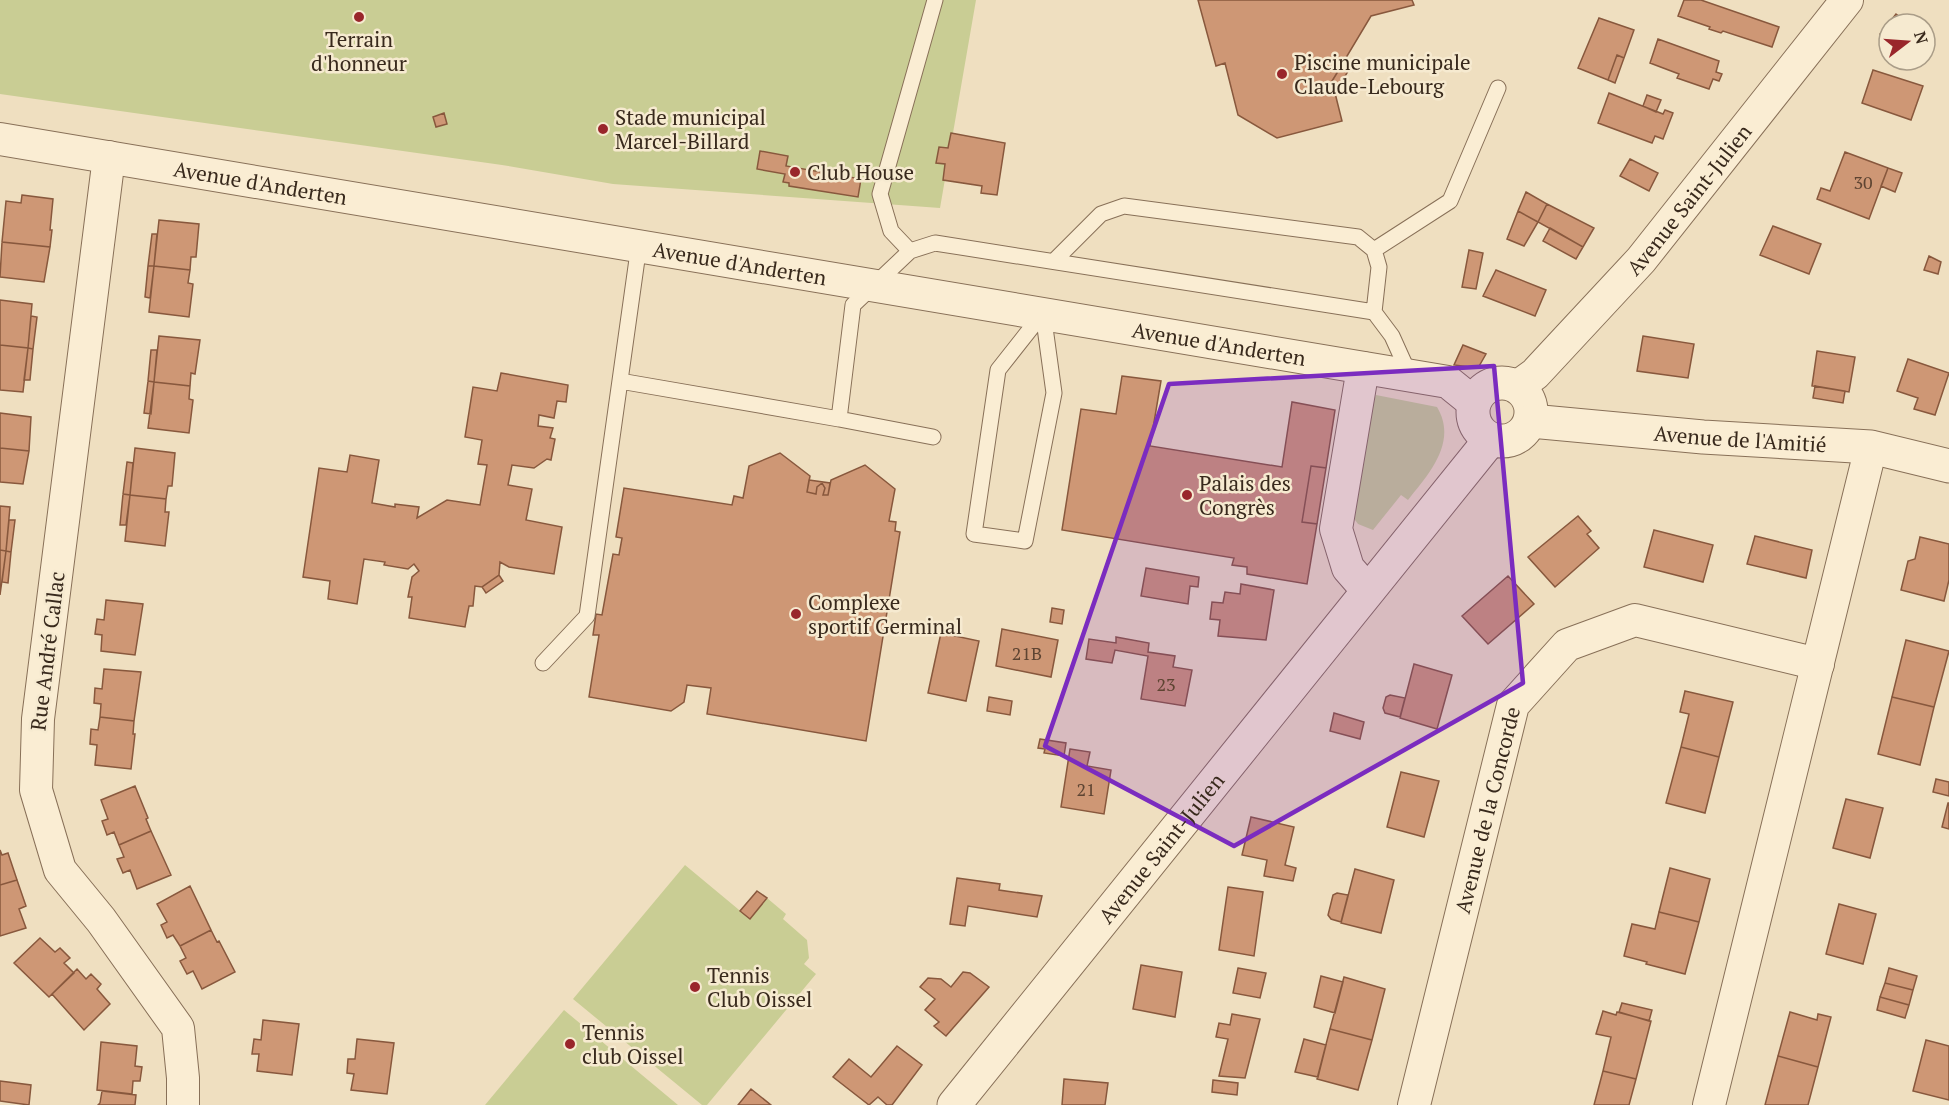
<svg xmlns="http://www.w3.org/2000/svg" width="1949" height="1105" font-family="'PT Serif',serif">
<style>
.green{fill:#c9cd94}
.building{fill:#ce9775;stroke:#88583d;stroke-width:1.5}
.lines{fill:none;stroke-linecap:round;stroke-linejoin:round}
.service-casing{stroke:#887058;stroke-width:17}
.minor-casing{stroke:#887058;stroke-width:34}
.tertiary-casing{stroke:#887058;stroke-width:35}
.service{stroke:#faedd3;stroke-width:15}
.minor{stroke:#faedd3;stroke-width:32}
.tertiary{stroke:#faedd3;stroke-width:33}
.marked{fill:#7b2cbf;fill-opacity:0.2;stroke:#7b2cbf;stroke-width:4.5;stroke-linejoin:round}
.poi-dot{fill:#99262b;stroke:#f6ead0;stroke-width:2}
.labels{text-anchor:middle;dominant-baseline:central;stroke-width:5;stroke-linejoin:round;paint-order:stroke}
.number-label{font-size:18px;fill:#5e4432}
.poi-label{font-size:21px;fill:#38291c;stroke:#f6ead0;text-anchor:start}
.street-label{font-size:21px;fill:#38291c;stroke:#f6ead0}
</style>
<rect width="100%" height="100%" fill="#efdfc0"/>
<!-- green -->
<path class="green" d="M0,0H976L940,208L613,184L502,165L0,94Z
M1376,395L1437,407C1458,442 1429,474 1408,500L1401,495L1373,530L1358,524L1352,516L1368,415Z
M685,865L750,919L767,898L786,914L783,919L807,940L809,958L804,964L816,974L707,1105H702L573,999Z
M564,1010L678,1105H485Z"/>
<!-- building -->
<path class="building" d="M1198,0H1412L1414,5L1371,16L1332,81L1342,121L1277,138L1238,115L1225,63L1216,66Z
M1684,0H1701L1779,27L1772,47L1723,31L1721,33L1709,29L1710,27L1678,16Z
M1896,14L1909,24H1889V41L1880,34Z
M1599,18L1634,30L1624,58L1617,55L1608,80L1578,68Z
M1658,39L1719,61L1716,72L1722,74L1719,81L1713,79L1709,89L1677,78L1679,74L1650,63Z
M1617,55L1624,58L1615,83L1608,80Z
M1347,57L1350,68L1335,93L1332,81Z
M1873,70L1923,86L1911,120L1862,103Z
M1609,93L1663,114L1665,110L1673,113L1663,139L1655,136L1652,143L1598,123Z
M1647,95L1661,100L1656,112L1643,106Z
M444,113L447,124L436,127L433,117Z
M951,133L1005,143L997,195L981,193L982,186L943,180L945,164L936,163L939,147L948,148Z
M760,151L788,156L786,166L861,179L858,197L789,186V183L783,182L785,174L757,169Z
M1845,152L1888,168L1869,219L1817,199L1821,188L1830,191Z
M1630,159L1658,173L1649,191L1620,176Z
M1888,168L1902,173L1895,192L1881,186Z
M1526,192L1547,204L1538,222L1518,211Z
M22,195L53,199L50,230H52L50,247L2,242L6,201L21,203Z
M1547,204L1594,228L1583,247L1538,222Z
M1518,211L1538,222L1524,246L1507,239Z
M159,220L199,224L196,257H191L190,270L154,266Z
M1773,226L1821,244L1809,274L1760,255Z
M1550,228L1583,247L1576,259L1543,241Z
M152,234H157L154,266H148Z
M2,242L50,247L44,282L0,277Z
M1469,250L1483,253L1476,289L1462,287Z
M1929,256L1941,262L1938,274L1924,270Z
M148,266H154L150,298L145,297Z
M154,266L190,270L188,283L193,284L189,317L149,312Z
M1496,270L1546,290L1535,316L1483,296Z
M0,300L32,304L28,348L0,345Z
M31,316L37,317L33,349L28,348Z
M159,336L200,340L195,374L191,373L190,386L154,382Z
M1643,336L1694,344L1688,378L1637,371Z
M0,345L28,348L23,392L0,390Z
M1463,345L1486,354L1478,368L1454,365Z
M28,348L33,349L30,380H24Z
M151,350H157L154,382L148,381Z
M1817,351L1855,357L1849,392L1812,386Z
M1908,359L1949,373L1935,415L1914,409L1918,398L1897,391Z
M501,373L568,385L566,402L557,401L554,418L539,415L538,426L553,428L550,438L555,439L551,460L547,459L534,468L512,465L508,485L532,489L526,520L562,527L554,574L509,567L500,562L499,575L482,587L475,586L473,606H469L465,627L409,618L412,597H408L412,577L419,571L414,564L408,569L384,565L385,562L364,559L357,604L328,599L330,581L303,577L319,468L347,472L350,455L379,460L372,503L395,507V504L419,507L417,518L447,500L480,505L487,465L478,464L482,440L465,437L473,387L497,391Z
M1122,376L1161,381L1150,446L1282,467L1292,402L1335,410L1326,468L1311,466L1302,522L1317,524L1307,584L1247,574V567L1232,565L1234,558L1062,530L1081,409L1116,414Z
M148,381L154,382L151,414L144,413Z
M154,382L190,386L189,399L193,400L189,433L148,428Z
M1815,386L1845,391L1843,403L1813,398Z
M0,413L31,417L29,451L0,448Z
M0,448L29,451L23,484L0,482Z
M135,448L175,453L172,486H168L166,499L130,495Z
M780,453L810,476L807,492L816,494L817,487L822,483L825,488L823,495H828L831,480L865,465L895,489L889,521L896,522L895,531L900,532L866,741L707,714L711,688L687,685L684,702L671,711L589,697L599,635H593L596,614L602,615L613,554L619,555L622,538L616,537L624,488L732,505L734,496L743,498L749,466Z
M127,462L133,463L130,495L123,494Z
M1311,466L1326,468L1317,524L1302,522Z
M809,480L830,483L828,495H823L825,488L822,483L817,487L816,494L807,492Z
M123,494L130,495L126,525H120Z
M130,495L166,499L165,512H169L165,546L125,541Z
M0,506L10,507L6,551L0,550Z
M1578,516L1591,531L1587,534L1599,548L1555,587L1528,557Z
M9,520H15L11,552L6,551Z
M1654,530L1713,545L1703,582L1644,567Z
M1755,536L1812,550L1806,578L1747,564Z
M1920,537L1949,544V580L1944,601L1901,590L1908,561L1915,559Z
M0,550L6,551L0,595Z
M6,551L11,552L8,583L2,582Z
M1146,568L1199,577L1198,587L1190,586L1188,604L1141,596Z
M499,575L503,581L486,593L482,587Z
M1508,576L1534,604L1488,644L1462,616Z
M1241,584L1274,590L1266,640L1218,636L1220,620L1210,619L1212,602L1223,603L1225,592L1240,594Z
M106,600L143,604L135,655L101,651L102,635L95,634L97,619L104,620Z
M1052,608L1064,610L1062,624L1050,622Z
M1002,629L1058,640L1051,677L996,666Z
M941,633L979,641L966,701L928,693Z
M1116,637L1149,643L1148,652L1175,656L1173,667L1192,670L1185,706L1141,699L1148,656L1115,650L1112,663L1086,659L1089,639L1116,643Z
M1906,640L1949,651L1934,707L1892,697Z
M1414,664L1452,675L1437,729L1400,718Z
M104,669L141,672L134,721L100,717L101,704L94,703L95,688L102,689Z
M1685,691L1733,702L1719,757L1681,747L1689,714L1680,712Z
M1390,695L1405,698L1400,717L1385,713L1383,708L1386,697Z
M989,697L1012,701L1010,715L987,711Z
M1892,697L1934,707L1920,765L1878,754Z
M1334,713L1364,722L1360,739L1330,731Z
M100,717L134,721L133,734H135L131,769L95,765L97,745L90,744L91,729L98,730Z
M1040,739L1066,743L1064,756L1044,753L1045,749L1038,748Z
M1681,747L1719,757L1705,813L1666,803Z
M1070,749L1090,752L1087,766L1111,770L1104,814L1061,807Z
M1401,772L1439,781L1424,837L1387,827Z
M1936,779L1949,782V796L1933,792Z
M135,786L148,818L146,819L151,831L119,845L114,832L107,835L102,821L108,819L101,800Z
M1846,799L1883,808L1870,858L1833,848Z
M1948,803H1949V829L1942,827Z
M1251,817L1294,827L1285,865L1296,868L1293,881L1264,876L1267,860L1242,855Z
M151,831L171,875L137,889L130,870L123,873L117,859L124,857L119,845Z
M0,850L2,855L8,853L17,880L0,885Z
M1670,868L1710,879L1699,922L1659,912Z
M1355,869L1394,880L1381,933L1341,923Z
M957,878L1000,884L999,890L1042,896L1037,917L968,906L965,926L950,924Z
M17,880L26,906L19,909L26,928L0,936V885Z
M190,886L211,930L180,946L173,935L167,938L161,925L167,922L157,904Z
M1228,887L1263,892L1254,956L1219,950Z
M757,891L767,898L750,919L740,911Z
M1337,893L1348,895L1341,922L1331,919L1328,915L1333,895Z
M1839,904L1876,914L1863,964L1826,954Z
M1659,912L1699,922L1685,974L1646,964L1647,962L1624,956L1632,924L1655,929Z
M211,930L217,942L219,941L235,972L202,989L193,971L187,974L180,961L186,958L180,946Z
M40,938L55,952L60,948L70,958L64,963L74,973L49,997L14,963Z
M1141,965L1182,972L1175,1017L1133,1009Z
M1238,968L1266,973L1260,998L1233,993Z
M1889,968L1917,976L1913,990L1885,983Z
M77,969L86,979L91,974L101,984L97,989L110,1004L84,1030L52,994Z
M963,972L970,973L989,987L946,1036L934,1026L939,1022L925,1010L935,999L920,987L928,978L941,979L951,987Z
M1321,976L1343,982L1335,1013L1314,1007Z
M1344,977L1385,989L1372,1040L1330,1029Z
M1885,983L1913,990L1909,1005L1880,997Z
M1880,997L1909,1005L1905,1018L1877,1010Z
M1622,1003L1652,1010L1649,1021L1619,1012Z
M1603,1011L1616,1015L1617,1012L1651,1021L1636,1079L1603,1071L1611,1037L1596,1034Z
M1790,1012L1817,1020L1818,1014L1831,1017L1818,1067L1778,1056Z
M1232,1014L1260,1019L1245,1078L1219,1076L1228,1039L1216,1037L1219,1023L1230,1025Z
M263,1020L299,1024L292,1075L257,1071L259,1054H252L254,1039L261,1040Z
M1330,1029L1372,1040L1358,1090L1317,1079Z
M357,1039L394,1043L387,1094L351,1090L354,1074L347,1073L348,1059H355Z
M1304,1039L1326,1045L1318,1077L1295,1072Z
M1926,1040L1949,1046V1100L1913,1091Z
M101,1042L137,1046L135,1066L142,1067L140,1081H133L132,1094L97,1090Z
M897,1046L922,1065L892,1105H887L878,1097L869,1105L833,1077L849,1059L871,1077Z
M1778,1056L1818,1067L1808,1105H1765Z
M1603,1071L1636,1079L1629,1105H1594Z
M1064,1079L1108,1083L1105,1105H1062Z
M1213,1080L1238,1083L1237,1095L1212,1092Z
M0,1081L31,1085L29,1105L0,1101Z
M751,1089L771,1105H738Z
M102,1091L136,1095L135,1105H98L100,1103Z"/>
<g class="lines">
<!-- service casing -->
<g class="service-casing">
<path id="service" d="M1374,250L1450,201L1498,88
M910,251L891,231L880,194L935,0
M1054,261L1101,214L1124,206L1358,237L1374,250L1379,267L1374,312
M1043,313L1054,393L1025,541L974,534L998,370Z
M620,381L839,419L853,305L910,251L935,243L1374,312L1392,336L1410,376
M839,419L933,437
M543,663L587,616L639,245"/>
</g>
<!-- minor casing -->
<g class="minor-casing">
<g id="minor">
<path id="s1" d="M0,139L1448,382L1474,403"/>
<path d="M109,157L38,719L36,790L60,870L101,920L178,1028L183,1078V1105"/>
<path d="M1363,368L1336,529L1348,568L1368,591"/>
<path id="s2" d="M1517,387L1535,374L1641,260L1847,0"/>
<path id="s3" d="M1414,1105L1513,705L1567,645L1635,620L1818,664"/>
<path d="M1709,1105L1871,447"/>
</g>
</g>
<!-- tertiary casing -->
<g class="tertiary-casing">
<g id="tertiary">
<circle cx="1502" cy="412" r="29"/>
<path id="s4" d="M1531,421L1703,437L1871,447L1949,466"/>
<path id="s5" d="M954,1105L1490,440"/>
</g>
</g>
<!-- service -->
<use href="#service" class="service"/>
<!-- minor -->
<use href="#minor" class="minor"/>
<!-- tertiary -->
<use href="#tertiary" class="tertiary"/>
</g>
<!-- marked area -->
<path class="marked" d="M1494,366L1523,683L1234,846L1045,746L1169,384Z"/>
<!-- markers -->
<g class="poi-dot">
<circle cx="359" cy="17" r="6"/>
<circle cx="1282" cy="74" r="6"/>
<circle cx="603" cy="129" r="6"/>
<circle cx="795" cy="172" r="6"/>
<circle cx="1187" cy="495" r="6"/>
<circle cx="796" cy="614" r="6"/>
<circle cx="695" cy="987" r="6"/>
<circle cx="570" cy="1044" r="6"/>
</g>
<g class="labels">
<!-- number labels -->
<g class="number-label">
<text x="1863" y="182">30</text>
<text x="1027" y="653">21B</text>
<text x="1166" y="684">23</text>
<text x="1086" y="789">21</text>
</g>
<!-- poi labels -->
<g class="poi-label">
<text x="359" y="39" text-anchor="middle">Terrain<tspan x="359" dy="24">d'honneur</tspan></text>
<text x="1294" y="62">Piscine municipale<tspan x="1294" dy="24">Claude-Lebourg</tspan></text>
<text x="615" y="117">Stade municipal<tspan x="615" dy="24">Marcel-Billard</tspan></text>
<text x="807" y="172">Club House</text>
<text x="1199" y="483">Palais des<tspan x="1199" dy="24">Congrès</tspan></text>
<text x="808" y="602">Complexe<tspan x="808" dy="24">sportif Germinal</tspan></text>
<text x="707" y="975">Tennis<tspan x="707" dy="24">Club Oissel</tspan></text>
<text x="582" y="1032">Tennis<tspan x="582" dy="24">club Oissel</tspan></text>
</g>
<!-- street labels -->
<g class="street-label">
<text stroke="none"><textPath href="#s1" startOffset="264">Avenue d'Anderten</textPath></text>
<text stroke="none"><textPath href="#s2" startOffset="255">Avenue Saint-Julien</textPath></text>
<text stroke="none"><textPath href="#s1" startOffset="750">Avenue d'Anderten</textPath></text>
<text stroke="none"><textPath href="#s1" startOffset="1236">Avenue d'Anderten</textPath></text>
<text stroke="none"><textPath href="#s4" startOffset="210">Avenue de l'Amitié</textPath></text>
<text transform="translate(47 651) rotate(-83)">Rue André Callac</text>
<text stroke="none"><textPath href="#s3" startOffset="304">Avenue de la Concorde</textPath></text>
<text stroke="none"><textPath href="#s5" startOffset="330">Avenue Saint-Julien</textPath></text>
</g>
</g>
<!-- north arrow -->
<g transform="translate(1907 42) rotate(73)"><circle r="28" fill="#f6ead0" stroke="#aa9d88" stroke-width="1.5"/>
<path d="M0-4.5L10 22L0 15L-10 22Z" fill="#99262b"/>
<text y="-9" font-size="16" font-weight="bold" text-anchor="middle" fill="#38291c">N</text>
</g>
</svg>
